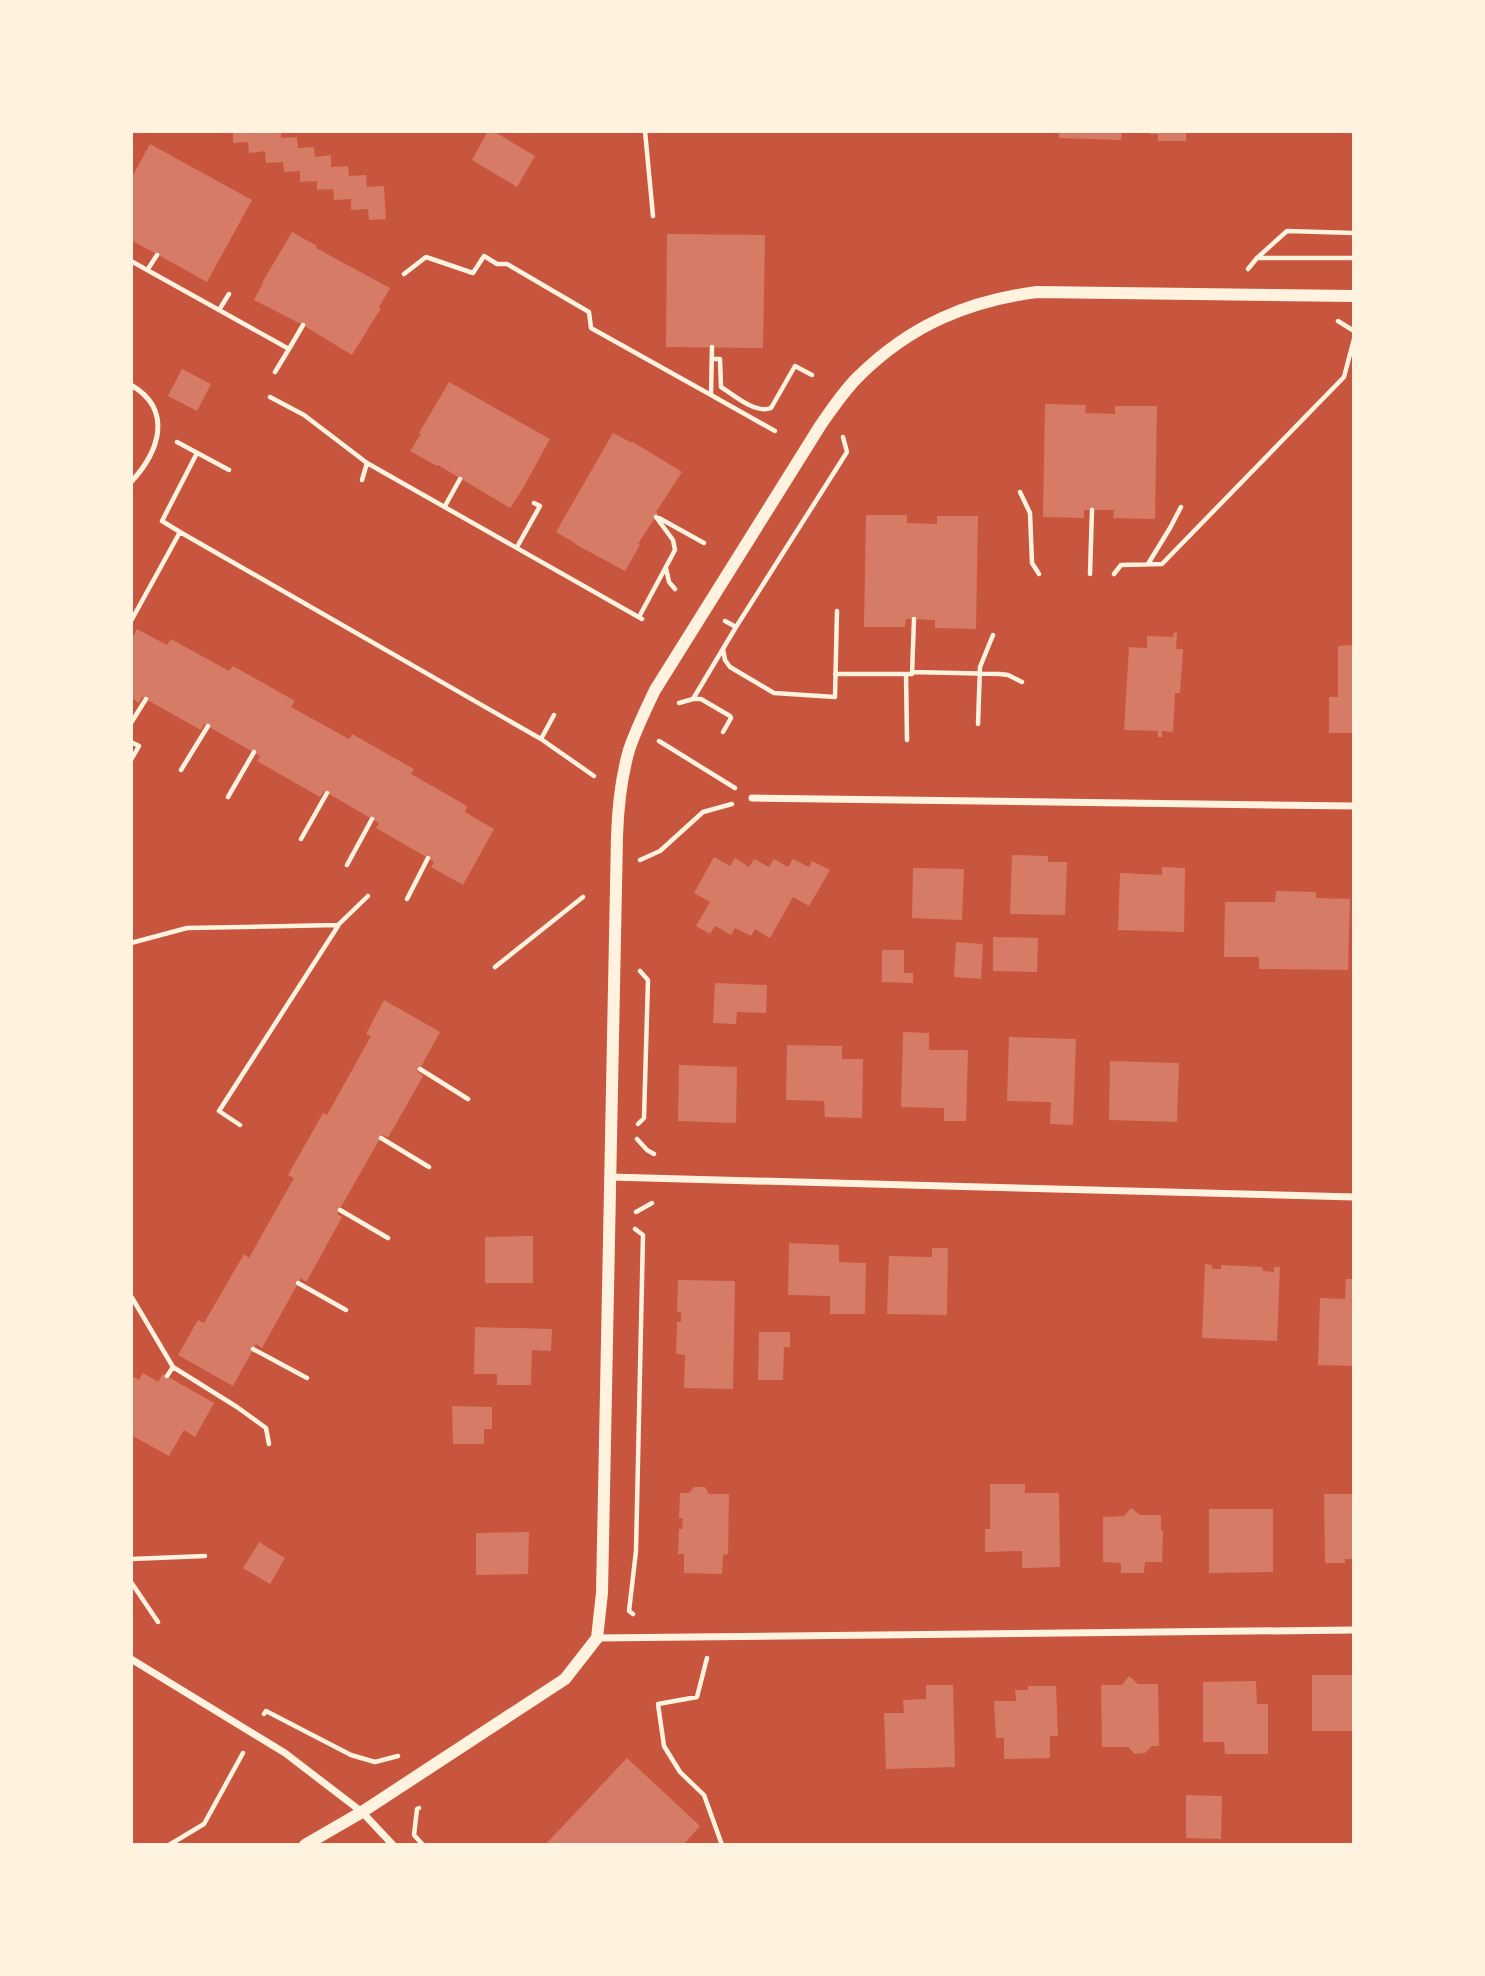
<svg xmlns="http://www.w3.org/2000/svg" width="1485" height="1976" font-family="'DM Sans',sans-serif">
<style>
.building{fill:#d67c66}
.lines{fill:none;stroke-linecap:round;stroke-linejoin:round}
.path{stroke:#fff3e0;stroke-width:4.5}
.service{stroke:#fff3e0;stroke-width:5}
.minor{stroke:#fff3e0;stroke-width:7}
.tertiary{stroke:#fff3e0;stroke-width:12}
</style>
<rect width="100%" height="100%" fill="#c8553d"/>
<!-- building -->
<path class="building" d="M233,131H281V138L297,137L298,148L314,147L315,157L331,155V167L348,166L349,176L366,175L367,187L384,186L386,219L369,220L368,209L351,210V199L334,200L333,189L317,190V181L300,182V171L284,172L283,162L266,163L265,151L249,153L248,142L233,143Z
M488,131H493L535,156L517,187L472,160Z
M1059,131H1122L1121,140L1059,138Z
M1150,131H1186V141H1158V134H1150Z
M150,144L252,200L207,282L131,240V179Z
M292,232L317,246L316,248L390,288L379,307L381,308L352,355L303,325L254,300L263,283H262Z
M667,234L765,235L763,348L666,347Z
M182,369L211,384L197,411L168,396Z
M449,382L550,439L522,490L510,508L438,465L437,466L410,451L421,434L419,433Z
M1045,404L1086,405L1085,413L1115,414V406H1157L1155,519L1113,518L1114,510H1084V518L1043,517Z
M613,433L632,443L633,442L682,472L656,512L658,513L638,544L640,545L625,571L575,544V543L556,532Z
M866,515H907V523L937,524V516H978L976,629L935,628V620L906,619L905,627H864Z
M137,629L167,645L171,639L229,671L233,666L295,701L291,707L349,739L352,734L414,769L411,774L467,806L465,812L494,829L463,885L431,867L434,862L428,858L376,828L379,823L324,791L320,797L257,761L260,756L204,724L201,730L142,697L139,703L131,698V640Z
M1174,632L1177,633L1176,649H1183L1180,693H1175L1173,732L1162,731V737H1158V731L1124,730L1129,647L1147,648V636L1173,637Z
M1354,645V733H1329V697H1338V646Z
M1012,855L1048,856V862H1067L1065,915L1010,914Z
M714,857L730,866L735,858L749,867L754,859L769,867L774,859L788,867L793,859L809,867L812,861L830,870L809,906L793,897L770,938L755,929L751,936L735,928L731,935L715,926L710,934L696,926L710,902L694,893Z
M1162,867L1185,868L1184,932L1118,930L1120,873L1162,875Z
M913,868L964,869L962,920L912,918Z
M1276,891L1316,892V898L1350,899L1348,970L1259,969V957H1224L1225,902H1275Z
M993,937L1038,938L1037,972L993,971Z
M956,942L983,944L981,979L954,977Z
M882,950H904V973H913V983L882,982Z
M715,983L767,985L766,1013L737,1012L736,1024L713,1023Z
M384,1000L440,1032L418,1072L423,1076L422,1078L389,1136L388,1137L382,1135L374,1149L337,1214L342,1217L308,1279L306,1282L301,1278L262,1348L256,1344L233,1386L178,1355L198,1320L204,1323L244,1254L249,1258L294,1178L288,1175L323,1113L327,1115L371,1036L366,1034Z
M903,1032L929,1033V1050H968L966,1121H944V1108L901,1107Z
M1009,1037L1076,1039L1073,1125L1050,1124L1051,1102L1007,1101Z
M787,1045L842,1046V1059H863L862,1118L825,1117L824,1101L786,1100Z
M1110,1061L1179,1063L1177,1122L1109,1120Z
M679,1065L737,1067L736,1123L678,1121Z
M533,1236V1283H485V1237Z
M789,1243L839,1245V1262L866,1263L865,1314H830V1296L788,1295Z
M932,1248H948L947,1315L887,1314L889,1256L932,1257Z
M1205,1264L1212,1265V1269H1221V1265L1262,1267L1263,1271L1274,1272V1267H1280L1277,1341L1202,1338Z
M1346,1279H1354V1366L1318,1365L1320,1298L1345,1299Z
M678,1280L735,1281L733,1389L684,1388L685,1355L676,1354L677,1322H681V1312H677Z
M475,1327L552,1329L551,1351L532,1350L531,1385H497V1374H474Z
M759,1332H790V1347H784L783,1380H758Z
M143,1373L158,1382L163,1374L214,1403L195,1437L184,1430L169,1456L131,1435V1376L139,1380Z
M452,1406L492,1407V1429H484V1444H453Z
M990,1484H1025V1493H1059L1060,1567L1022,1568V1551L985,1552V1529H990Z
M694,1487H705L709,1494H729L728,1554L723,1555L722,1574L684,1573V1554H678L679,1529H682L683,1518H679L680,1493H689Z
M1324,1494H1354V1559H1345V1563H1325Z
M1131,1508L1140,1515H1161V1530L1163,1531L1162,1562H1145L1144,1573H1121V1563L1103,1562V1517L1124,1516Z
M1209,1509H1273V1572L1209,1573Z
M529,1532L528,1574L476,1575V1533Z
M259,1542L285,1558L270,1584L243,1568Z
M1312,1675H1354V1731H1312Z
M1129,1676L1138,1684H1158L1159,1746H1152L1145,1753L1135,1754L1128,1747H1102L1101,1685H1122Z
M1256,1681L1257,1704H1268V1754H1225L1224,1742H1203V1682Z
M926,1685H953L955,1767L886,1769L884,1713H904L903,1700L926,1699Z
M1028,1686H1056L1058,1736H1050V1758L1004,1759V1738H996L994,1701H1016L1015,1690H1028Z
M627,1758L700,1826L683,1845H545Z
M1186,1795L1222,1796L1221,1839L1186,1838Z"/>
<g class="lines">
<!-- path -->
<path class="path" d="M645,131L653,216
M1258,258H1354
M131,261L289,349L275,372
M148,269L157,255
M1248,269L1257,258L1287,231L1354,233
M404,274L426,257L473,273L484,256L497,264H507L589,312L591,328L711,395
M219,310L229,294
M1338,321L1354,331
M712,347L711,395L775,431
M289,349L303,325
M712,359H720L721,387C734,395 755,414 771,408L795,366L812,375
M270,397L304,415L367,463L362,480
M177,442L229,470
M367,463L642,619
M1020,492L1030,513L1032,563L1039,574
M445,506L460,479
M659,518L704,543
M180,532L541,739
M517,547L540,506L534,503
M1148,564L1170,528L1181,507
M666,568L669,582L675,589
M1090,574L1092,510
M1114,574L1121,565L1162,564L1344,377L1354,339
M639,617L675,550L673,540L656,517
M131,621L180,532L162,521L197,453
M736,627L847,452L843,437
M723,649L725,660L730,667L774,693L835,697L837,611
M912,672L1000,674L1008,675L1022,682
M835,674H906
M693,699H701L730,716L731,718L723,732
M679,703L693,699L736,627L725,621
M554,715L541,739L594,776
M131,723L146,699
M978,724L980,667L993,635
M907,740L906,674H912L914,619
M659,741L735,788
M131,742L139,746L131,760
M181,770L208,726
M228,797L254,752
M301,839L327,793
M640,860L660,851L703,812L732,804
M347,865L372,819
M407,899L428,858
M131,943L187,928L338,925L368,896
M495,967L583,897
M420,1069L468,1099
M638,1124L644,1118L648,980L640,971
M240,1125L219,1111L338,926
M381,1138L429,1167
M637,1139L647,1150L654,1154
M340,1210L388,1238
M636,1212L652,1203
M298,1283L346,1310
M131,1296L173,1367L237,1407L266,1428L269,1444
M253,1349L307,1378
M167,1376L173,1367
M131,1559L205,1556
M131,1582L158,1622
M633,1614L629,1611L636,1551L643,1235L635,1229
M707,1658L697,1697L658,1704L664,1746L680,1772L704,1795L722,1845
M264,1714L266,1711L351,1755L375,1762L398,1756
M419,1808L417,1809L414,1835L423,1845
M169,1845L204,1824L243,1753"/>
<!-- service -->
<path class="service" d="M131,385C174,410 159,452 131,482"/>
<!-- minor -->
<path class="minor" d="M752,798L1354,806
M610,1177L1354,1197
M597,1638L1354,1630
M131,1659L285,1753L362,1812L393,1845"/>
<!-- tertiary -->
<path class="tertiary" d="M305,1845L362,1812L565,1679L597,1638L602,1593L617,836C618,807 621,778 629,750C636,729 646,709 655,690L820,426C832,409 844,390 860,375C911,325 968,301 1037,292L1354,296"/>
</g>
<!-- border -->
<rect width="1485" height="1976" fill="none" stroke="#fff3e0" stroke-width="266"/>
</svg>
